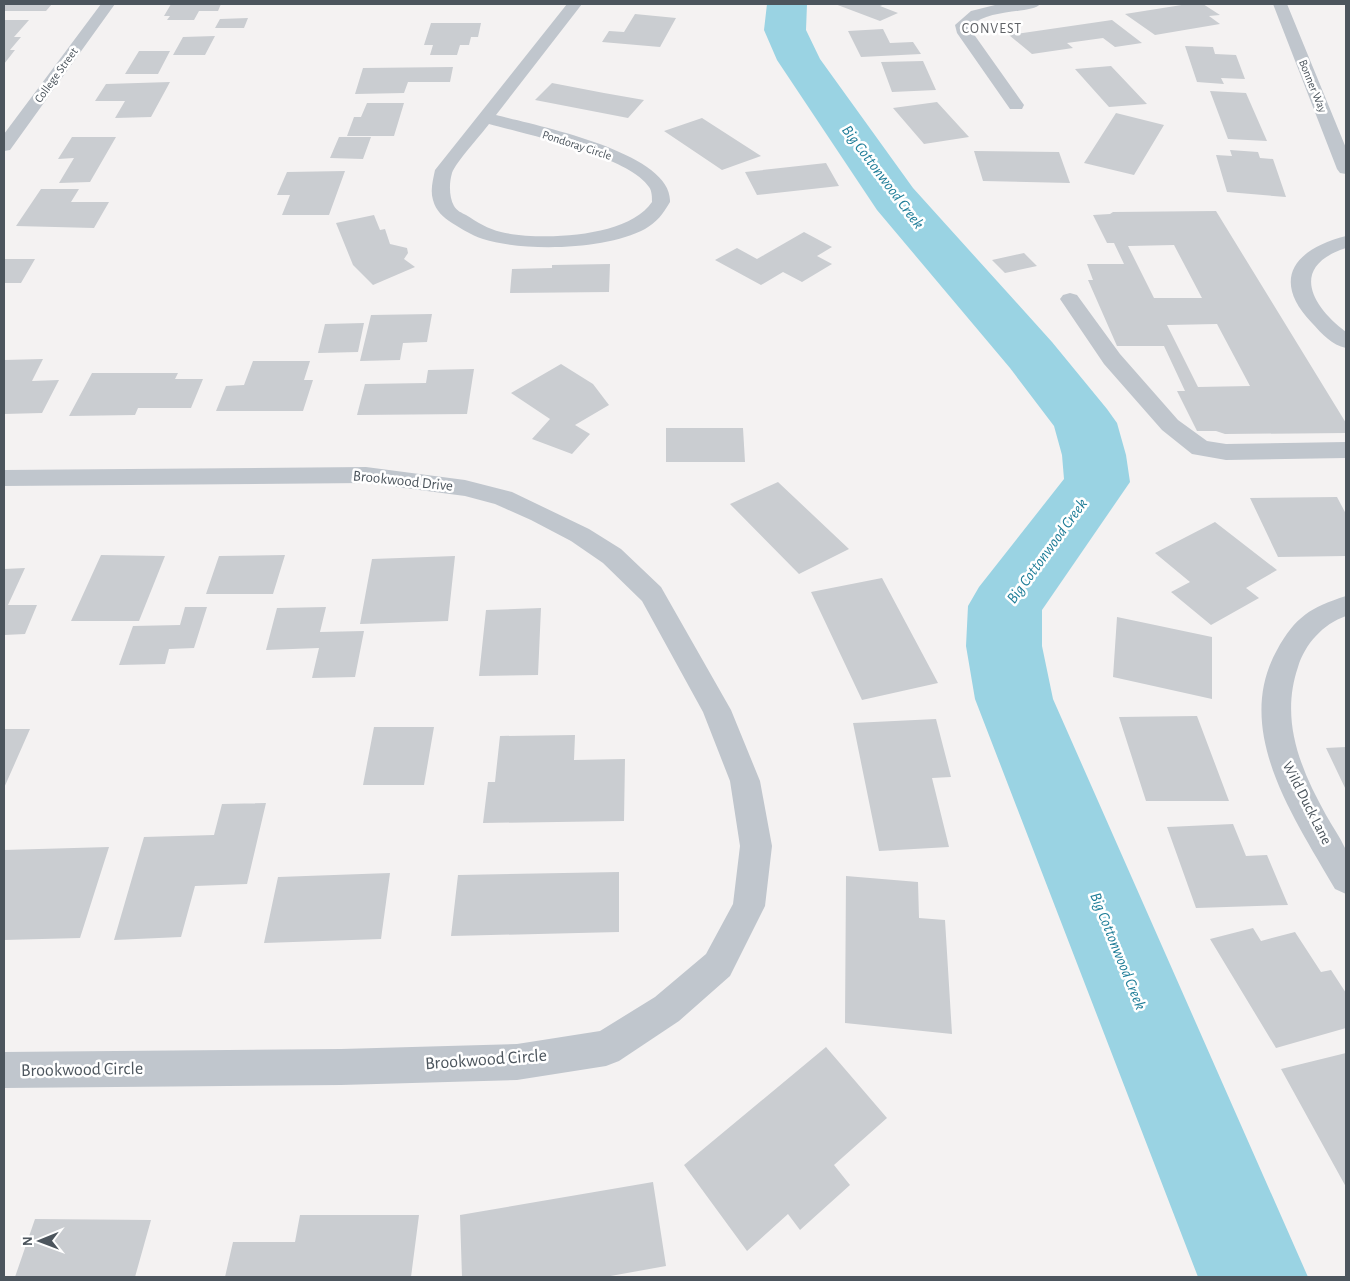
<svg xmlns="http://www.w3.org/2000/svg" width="1350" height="1281" font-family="'Alegreya Sans',sans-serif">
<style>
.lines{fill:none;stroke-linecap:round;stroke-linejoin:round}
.river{fill:#9ad3e3;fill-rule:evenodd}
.building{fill:#cacdd1;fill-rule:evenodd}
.minor{fill:#c0c6cd;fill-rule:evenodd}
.labels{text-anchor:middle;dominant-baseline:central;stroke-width:5;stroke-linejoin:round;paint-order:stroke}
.far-street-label{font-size:12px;fill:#4c555d;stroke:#fff}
.far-neighbourhood-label{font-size:14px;letter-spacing:1px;fill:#5f6266;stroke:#fff}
.street-label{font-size:15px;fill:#4c555d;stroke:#fff}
.water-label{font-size:16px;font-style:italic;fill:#1d7c97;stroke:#fff}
.near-street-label{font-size:18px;fill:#4c555d;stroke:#fff}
</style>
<rect width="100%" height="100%" fill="#f4f2f2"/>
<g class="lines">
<!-- river -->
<path class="river" d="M767,4H807L806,30L820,59L913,188L1052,342L1107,409L1117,423L1126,455L1130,482L1042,610V646L1053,699L1308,1277H1198L975,699L966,646L968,606L979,587L1064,479L1062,455L1054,426L1010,368L877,210L777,60L764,30Z"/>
</g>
<!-- building -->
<path class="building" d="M4,4H52L46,11H4Z
M171,4H221L218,11H199L194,20H167L170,16H164Z
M835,4H885L880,6L898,13L880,21Z
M1188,4H1203L1220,15L1209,16L1220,24L1155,35L1125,14Z
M635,14L676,18L660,47L602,42L609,31L624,32Z
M248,18L244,28H215L220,19Z
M4,20H29L14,37H21L10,50H15L4,64Z
M1112,20L1142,43L1115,47L1103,38L1067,43L1073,48L1032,54L1009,35Z
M431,23H481L478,37H471L469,45H460L457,55H430L433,45H424Z
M883,29L890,43L913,42L921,54L861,57L848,31Z
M215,36L205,55H173L183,37Z
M1185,46L1213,47L1215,54L1236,55L1245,79L1221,78L1224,84L1197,82Z
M139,51H170L158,74H125Z
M923,61L936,90L892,92L881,62Z
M1111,66L1147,104L1109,107L1075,69Z
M453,67L450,82H408L404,93L355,94L363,68Z
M170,82L151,117L115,118L125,101H95L106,84Z
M552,83L604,93L644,100L628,118L535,100Z
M1210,91L1246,93L1267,141L1228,139Z
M937,102L969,137L924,144L893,108Z
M367,103H404L394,136H347L354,117H361Z
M1116,113L1164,125L1134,175L1084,163Z
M702,118L761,156L722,170L664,131Z
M72,137H116L90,182L59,183L74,158L58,159Z
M339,137H371L363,159L330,158Z
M1230,150L1258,152L1260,158L1273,159L1286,197L1227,192L1216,155L1232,156Z
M974,151L1059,152L1070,183L983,181Z
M826,163L839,186L757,195L745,172Z
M345,171L329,215H282L290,195H277L287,172Z
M41,189H79L71,202H109L94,228L16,226Z
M1216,211L1346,423V433L1225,434L1216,431H1197L1177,391H1185L1164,346H1117L1088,280H1093L1087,264H1124L1114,243H1107L1093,215L1110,214L1113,212ZM1174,245L1202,298H1154L1128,246ZM1217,324L1250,386L1198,387L1167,325Z
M374,215L380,230L385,229L390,244L407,248L408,253L404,259L415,267L373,285L353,265L336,223Z
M804,232L832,247L817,256L832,264L802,282L783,272L761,285L715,260L737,248L757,259Z
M1024,253L1037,266L1005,273L992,260Z
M4,259H35L21,283H4Z
M610,264L609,292L510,293L512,269L552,268V265Z
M432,314L427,342L403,343L400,360L360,361L371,315Z
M364,323L358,352L318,353L325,324Z
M43,359L32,381L59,380L42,413L4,414V360Z
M253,361H310L304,380H313L303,411H216L226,386L244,385Z
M561,364L593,384L609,405L575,425L590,434L572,454L532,439L550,419L511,393Z
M474,369L467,414L357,415L365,384L426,383L428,370Z
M92,373H178L175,379H203L191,408H138L135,415L69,416Z
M666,428H743L745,462H666Z
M778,482L849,549L799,574L730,504Z
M1337,497L1346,514V556L1278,557L1250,498Z
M1215,522L1277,570L1246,588L1259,598L1211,625L1171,592L1190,582L1155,553Z
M101,555L165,556L139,621H71Z
M285,555L273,594H206L219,556Z
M455,556L448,621L360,624L372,559Z
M25,568L8,605H37L25,634L4,635V569Z
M882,578L938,683L862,700L811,592Z
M185,607H207L194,648L169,649L165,664L119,665L133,626L180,625Z
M326,607L320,632L364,631L355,677L312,678L319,648L266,650L277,608Z
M541,608L538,675L479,676L486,610Z
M1117,617L1212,637V699L1113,677Z
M1197,716L1229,801H1146L1119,717Z
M936,719L951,777L932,778L949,847L879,851L853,723Z
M374,727H434L424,785H363Z
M4,729H30L4,788Z
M575,735L574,760L625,759L624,821L483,823L488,782H495L500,736Z
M1346,747V790L1326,748Z
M266,803L247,884L195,886L181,937L114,940L144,837L214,835L222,804Z
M1233,824L1246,856L1267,855L1288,905L1196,908L1167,827Z
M109,847L80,938L4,940V850Z
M619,872V932L451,936L458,875Z
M390,873L381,939L264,943L278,877Z
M846,876L918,882L919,918L945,920L952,1034L845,1023Z
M1253,928L1261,941L1295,932L1321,972L1331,970L1346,993V1028L1276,1048L1210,939Z
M826,1047L887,1118L834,1165L850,1185L800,1230L788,1214L747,1251L684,1165Z
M1346,1053V1187L1281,1069Z
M653,1182L666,1266L605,1277H462L460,1215Z
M300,1215H419L411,1277H225L233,1242H295Z
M35,1219L151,1220L135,1277H15Z"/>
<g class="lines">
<!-- minor -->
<path class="minor" d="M101,4H115L10,150L4,151V134Z
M567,4H582L496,115C534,125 673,152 670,202C663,214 657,222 645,229C606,250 524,252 483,239C471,235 462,229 452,223C443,217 436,211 433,200C430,190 433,180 435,170ZM489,124C525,134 629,156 649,187C652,191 652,197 652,202C628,238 540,241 501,232C488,229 477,222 466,215C462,213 457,211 454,206C449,197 449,183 452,173C456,162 481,135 489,124Z
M999,4H1040C1033,14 989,8 971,26L973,33L1024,105L1022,109H1010L957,33L955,25L971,11Z
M1273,4H1287L1346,148V174L1340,173L1337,169Z
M1346,236V248C1290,266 1310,305 1346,332V348C1332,345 1322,334 1312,323C1270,279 1295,249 1346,236Z
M1070,293L1077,295L1120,354L1178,420L1207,441L1226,444L1346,442V458L1226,460L1192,454L1162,430L1104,364L1060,299L1063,295Z
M366,467L465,480L512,492L589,529L621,549L661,587L731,710L760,781L772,846L765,906L730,976L679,1021L619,1061L606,1066L517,1080L341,1085L4,1088V1052L341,1049L517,1044L600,1031L655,997L706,954L733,904L740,846L730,781L703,712L642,601L603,563L571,541L531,520L495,504L465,496L366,483L4,486V470Z
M1346,596V616C1323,624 1305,644 1298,667C1280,720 1300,768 1326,815C1332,826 1340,837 1345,848C1349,857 1347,883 1346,894L1335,889C1295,819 1232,731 1277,650C1295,617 1311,607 1346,596Z"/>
</g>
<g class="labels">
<!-- far-street labels -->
<g class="far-street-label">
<text transform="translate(56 75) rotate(-54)">College Street</text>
<text transform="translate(1313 86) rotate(68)">Bonner Way</text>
<text transform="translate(577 145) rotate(18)">Pondoray Circle</text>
</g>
<!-- far-neighbourhood labels -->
<g class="far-neighbourhood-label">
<text x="992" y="29">CONVEST</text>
</g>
<!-- street labels -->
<g class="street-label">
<text transform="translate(403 481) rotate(6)">Brookwood Drive</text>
<text transform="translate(1307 803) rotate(63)">Wild Duck Lane</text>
</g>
<!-- water labels -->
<g class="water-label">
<text transform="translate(883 177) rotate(53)">Big Cottonwood Creek</text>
<text transform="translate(1047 551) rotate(-54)">Big Cottonwood Creek</text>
<text transform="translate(1118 951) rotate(68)">Big Cottonwood Creek</text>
</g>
<!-- near-street labels -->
<g class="near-street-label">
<text transform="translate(486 1060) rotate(-4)">Brookwood Circle</text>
<text transform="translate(82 1070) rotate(-1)">Brookwood Circle</text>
</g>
</g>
<!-- border -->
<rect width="1350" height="1281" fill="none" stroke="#4c555d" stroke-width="10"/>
<!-- north arrow -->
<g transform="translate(40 1241) rotate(269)" stroke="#ffffff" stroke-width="4" paint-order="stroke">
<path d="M0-4L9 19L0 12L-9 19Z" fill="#4c555d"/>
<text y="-8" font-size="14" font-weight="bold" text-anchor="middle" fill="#4c555d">N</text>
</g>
</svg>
